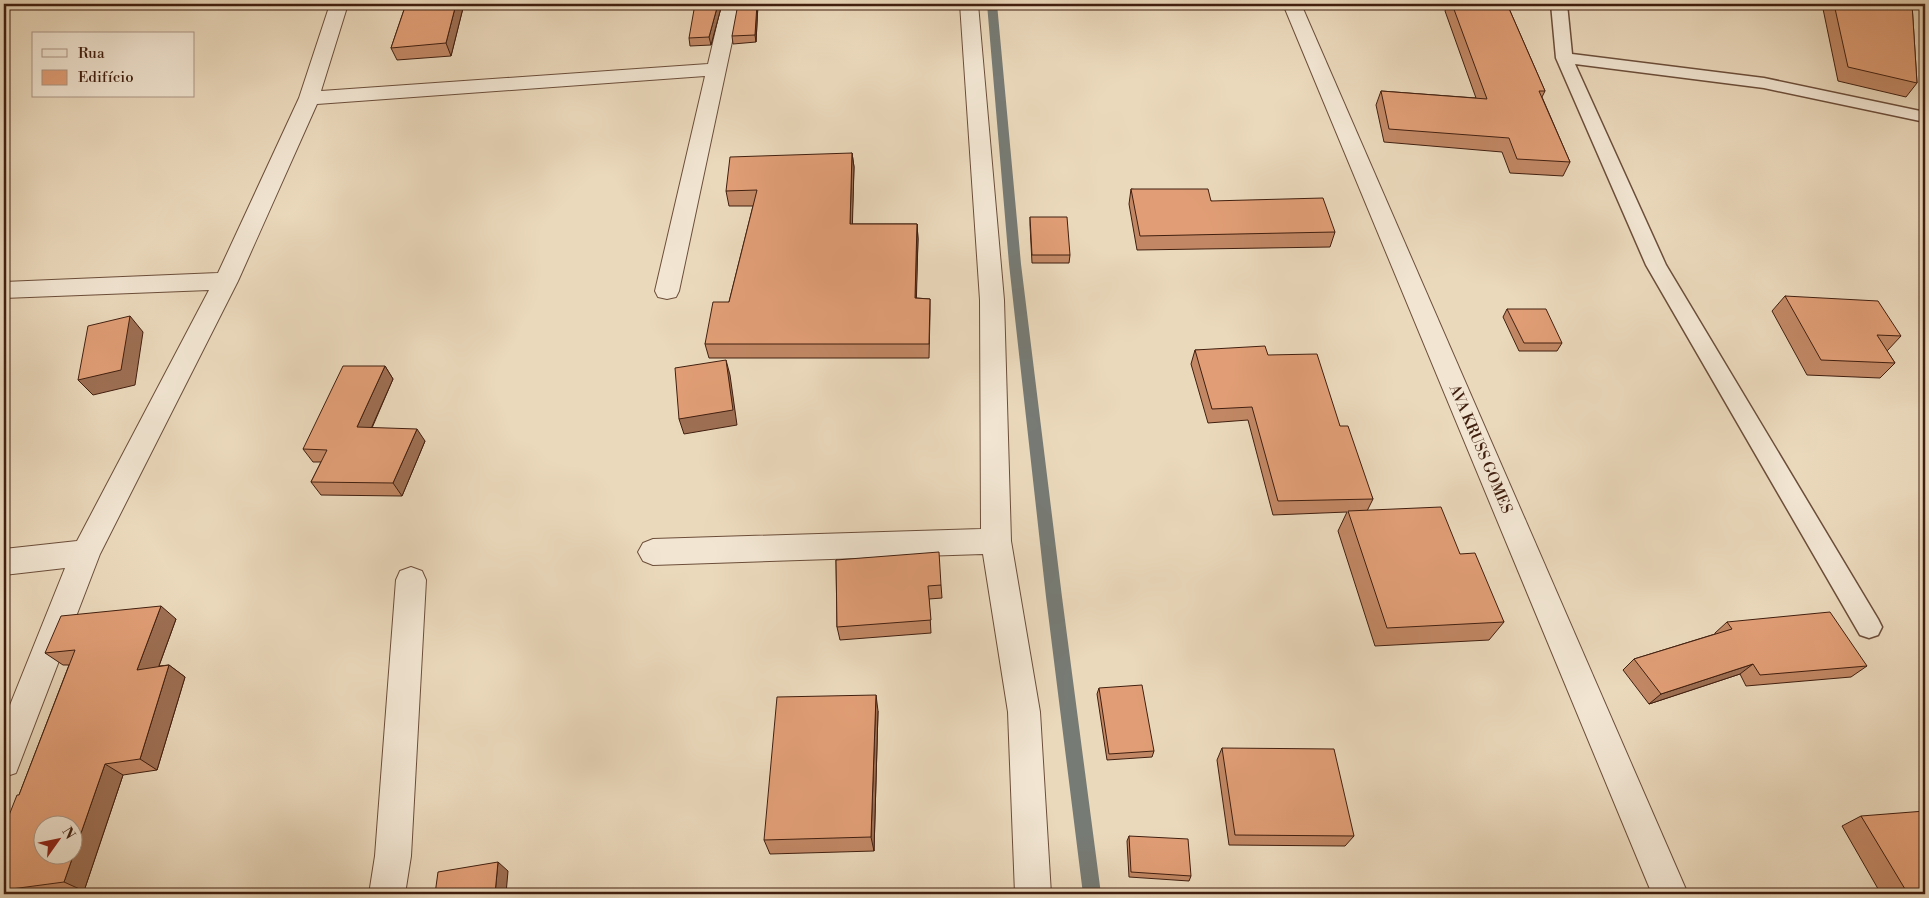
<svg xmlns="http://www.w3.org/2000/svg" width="1929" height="898" font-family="'Libre Bodoni',serif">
<rect width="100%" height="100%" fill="#ebd9bc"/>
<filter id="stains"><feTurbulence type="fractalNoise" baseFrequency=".004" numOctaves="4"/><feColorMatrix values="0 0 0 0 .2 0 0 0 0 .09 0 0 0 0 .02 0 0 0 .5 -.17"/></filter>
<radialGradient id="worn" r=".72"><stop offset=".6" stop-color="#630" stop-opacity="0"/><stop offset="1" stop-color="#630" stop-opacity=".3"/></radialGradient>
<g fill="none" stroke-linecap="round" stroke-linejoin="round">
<path fill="#777b75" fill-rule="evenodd" d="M987,4h10l24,260 41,333 39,297h-18l-37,-297 -37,-333z"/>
<g stroke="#6c4e3a" stroke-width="3">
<path id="service" d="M1551,4h16l5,50 192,24 161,34v10l-161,-34 -189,-24 91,201 212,354 4,8 -4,8 -9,3 -9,-3 -214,-370 -90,-207z"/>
</g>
<g stroke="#6c4e3a" stroke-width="2">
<g id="minor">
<path d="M330,4h18l-27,87 387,-27 14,-60h18l-61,287 -3,6 -9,2 -9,-2 -3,-6 50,-215 -388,28 -79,177 -138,273 -84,219 -12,4v-57l61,-152 -61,7v-26l73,-8 132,-251 -205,8v-16l214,-9 81,-175z"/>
<path d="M960,4h18l26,296 7,241 29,171 11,182h-36l-7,-182 -25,-158 -330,11 -10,-4 -5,-9 5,-9 10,-4 328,-10 -1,-229z"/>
<path d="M411,567l11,4 4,9 -15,276 -6,38h-36l6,-38 21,-276 4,-9z"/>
</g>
</g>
<g stroke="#6c4e3a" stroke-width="2">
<path id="tertiary" d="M1283,4h18l387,890h-36z"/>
</g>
<use href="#service" fill="#f2e6d3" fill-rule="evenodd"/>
<use href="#minor" fill="#f2e6d3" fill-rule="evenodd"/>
<use href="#tertiary" fill="#f2e6d3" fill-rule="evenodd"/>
</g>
<g fill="#c28865" stroke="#411f0f">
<path d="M406,4h58l-13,52 -54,4 -6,-12z"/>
<path d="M722,4l-11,41 -21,1 -1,-8z"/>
<path d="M758,4l-2,38 -23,2 -1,-8z"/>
<path d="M1448,4h59l38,87 -3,6 28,65 -7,14 -53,-3 -8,-21 -118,-10 -8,-37 5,-14 95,7 -31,-87z"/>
<path d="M1822,4h90l5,79 -11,14 -68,-16z"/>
<path d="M852,153l2,14 -2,57h65l1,15 -2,59 14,1v14l-1,45h-220l-4,-14 24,-42 24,-96h-24l-3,-15z"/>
<path d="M1131,189l80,12 124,31 -5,15 -193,3 -8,-46z"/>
<path d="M1030,217l40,38 -1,8h-37l-2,-38z"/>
<path d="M1785,296l116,40 -14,15 8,12 -15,15 -73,-3 -35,-64z"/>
<path d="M1507,309l55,34 -5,8h-38l-16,-34z"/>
<path d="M1195,350l73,5 72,71 33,73 -6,12 93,43 44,68 -15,18 -114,6 -37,-115 9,-19 -74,3 -25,-95 -40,3 -17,-59z"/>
<path d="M385,366l8,13 -21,49 53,13 -23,55 -81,-1 -10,-13 10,-20h-8l-10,-13z"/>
<path d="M836,560l105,25 1,13 -13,1 2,34 -91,7 -3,-13z"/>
<path d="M176,619l-17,47 10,-1 16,12 -28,93 -34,5 -39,116 -24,3h-56v-66l15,-33 50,-130h-6l-18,-12z"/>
<path d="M1727,622l140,44 -16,11 -105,9 -6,-12 -91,30 -26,-34 11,-11 81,-25v-1z"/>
<path d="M1099,688l55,63 -2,6 -45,3 -10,-66z"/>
<path d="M878,711l-4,140 -104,3 -6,-14z"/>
<path d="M1222,748l132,88 -9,10 -116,-1 -12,-85z"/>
<path d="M1861,816l64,78h-44l-39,-68z"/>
<path d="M1129,836l62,40 -2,5 -60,-4 -2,-36z"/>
</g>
<g fill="#9e6f53" stroke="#411f0f">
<path d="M456,4h8l-13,52 -5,-13z"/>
<path d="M718,4h4l-11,41 -2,-8z"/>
<path d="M757,4h1l-2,38 -1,-7z"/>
<path d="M852,153l2,14 -2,72 -2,-15z"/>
<path d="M917,224l1,15 -2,74 -1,-15z"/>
<path d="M130,316l13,16 -8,53 -42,10 -15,-15z"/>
<path d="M726,360l4,15 7,50 -53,9 -5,-15z"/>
<path d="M385,366l8,13 -27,61 -9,-13z"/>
<path d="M417,429l8,12 -23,55 -9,-13z"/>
<path d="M161,606l15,13 -23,63 -16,-12z"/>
<path d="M1753,664l-13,10 -91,30 12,-10z"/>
<path d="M169,665l16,12 -28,93 -17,-11z"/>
<path d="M876,695l2,16 -4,140 -3,-14z"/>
<path d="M105,764l18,11 -39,116 -20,-9z"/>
<path d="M498,862l10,9 -2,23h-11z"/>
</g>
<g fill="#e19e76" stroke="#411f0f" fill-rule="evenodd">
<path d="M406,4h50l-10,39 -55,5z"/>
<path d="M695,4h23l-9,33 -20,1z"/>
<path d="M738,4h19l-2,31 -23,1z"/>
<path d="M1452,4h55l38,87h-6l31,71 -53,-3 -8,-21 -120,-9 -8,-38 106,8z"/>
<path d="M1834,4h78l5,79 -69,-16z"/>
<path d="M852,153l-2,71h67l-2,74 15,1 -1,45h-224l8,-42h16l28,-112 -31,1 4,-34z"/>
<path d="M1131,189h77l3,12 112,-3 12,34 -195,4z"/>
<path d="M1030,217h37l3,38h-38z"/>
<path d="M1785,296l93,5 23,35 -24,-1 18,28 -74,-3z"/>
<path d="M1507,309h39l16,34h-38z"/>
<path d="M130,316l-9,54 -43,10 10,-54z"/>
<path d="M1265,346l3,9 49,-1 23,72h8l25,73 -95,2 -26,-94 -40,2 -17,-59z"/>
<path d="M726,360l7,50 -54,9 -4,-51z"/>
<path d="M343,366h42l-28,61 60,2 -24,54 -82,-1 16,-32 -24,-1z"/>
<path d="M1441,507l19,47 15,-1 29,69 -117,6 -39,-117z"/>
<path d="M939,552l2,33 -13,1 3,34 -94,7 -1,-67z"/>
<path d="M161,606l-24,64 32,-5 -29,94 -35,5 -41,118 -60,8v-62l13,-33h2l56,-145 -30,3 16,-37zM42,826h30v30h-30z"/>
<path d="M1830,612l37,54 -107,9 -7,-11 -92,30 -27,-35 98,-30 -5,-7z"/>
<path d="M1142,685l12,66 -45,3 -10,-66z"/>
<path d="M876,695l-5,142 -107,3 13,-143z"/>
<path d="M1222,748l112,1 20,87 -119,-1z"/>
<path d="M1925,811v83h-17l-47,-78z"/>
<path d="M1129,836l59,3 3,37 -60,-4z"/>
<path d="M498,862l-3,32h-60l3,-22z"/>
</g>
<g text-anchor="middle" stroke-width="4" stroke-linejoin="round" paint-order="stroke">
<g font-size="15" fill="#411f0f" stroke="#f2e6d3">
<text transform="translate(1481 449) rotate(67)" y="5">AVA KRUSS GOMES</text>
</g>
</g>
<rect width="1929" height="898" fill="none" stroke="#ebd9bc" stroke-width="20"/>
<rect x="5" y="5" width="1919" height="888" fill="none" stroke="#411f0f" stroke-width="2.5"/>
<rect x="10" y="10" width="1909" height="878" fill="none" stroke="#411f0f"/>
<rect x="32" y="32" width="162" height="65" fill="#f2e6d3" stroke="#ab9685"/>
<rect x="42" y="49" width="25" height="8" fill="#f2e6d3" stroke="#ab9685"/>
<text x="78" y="58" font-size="15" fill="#411f0f">Rua</text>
<rect x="42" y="70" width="25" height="15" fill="#e19e76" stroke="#ab9685"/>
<text x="78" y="82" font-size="15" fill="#411f0f">Edifício</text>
<g transform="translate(58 840) rotate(57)"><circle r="24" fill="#f2e6d3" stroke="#ab9685"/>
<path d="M0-4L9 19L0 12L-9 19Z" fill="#8f2418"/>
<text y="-8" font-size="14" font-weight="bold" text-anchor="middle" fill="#411f0f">N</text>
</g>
<rect width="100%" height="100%" filter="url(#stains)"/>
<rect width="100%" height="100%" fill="url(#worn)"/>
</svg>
